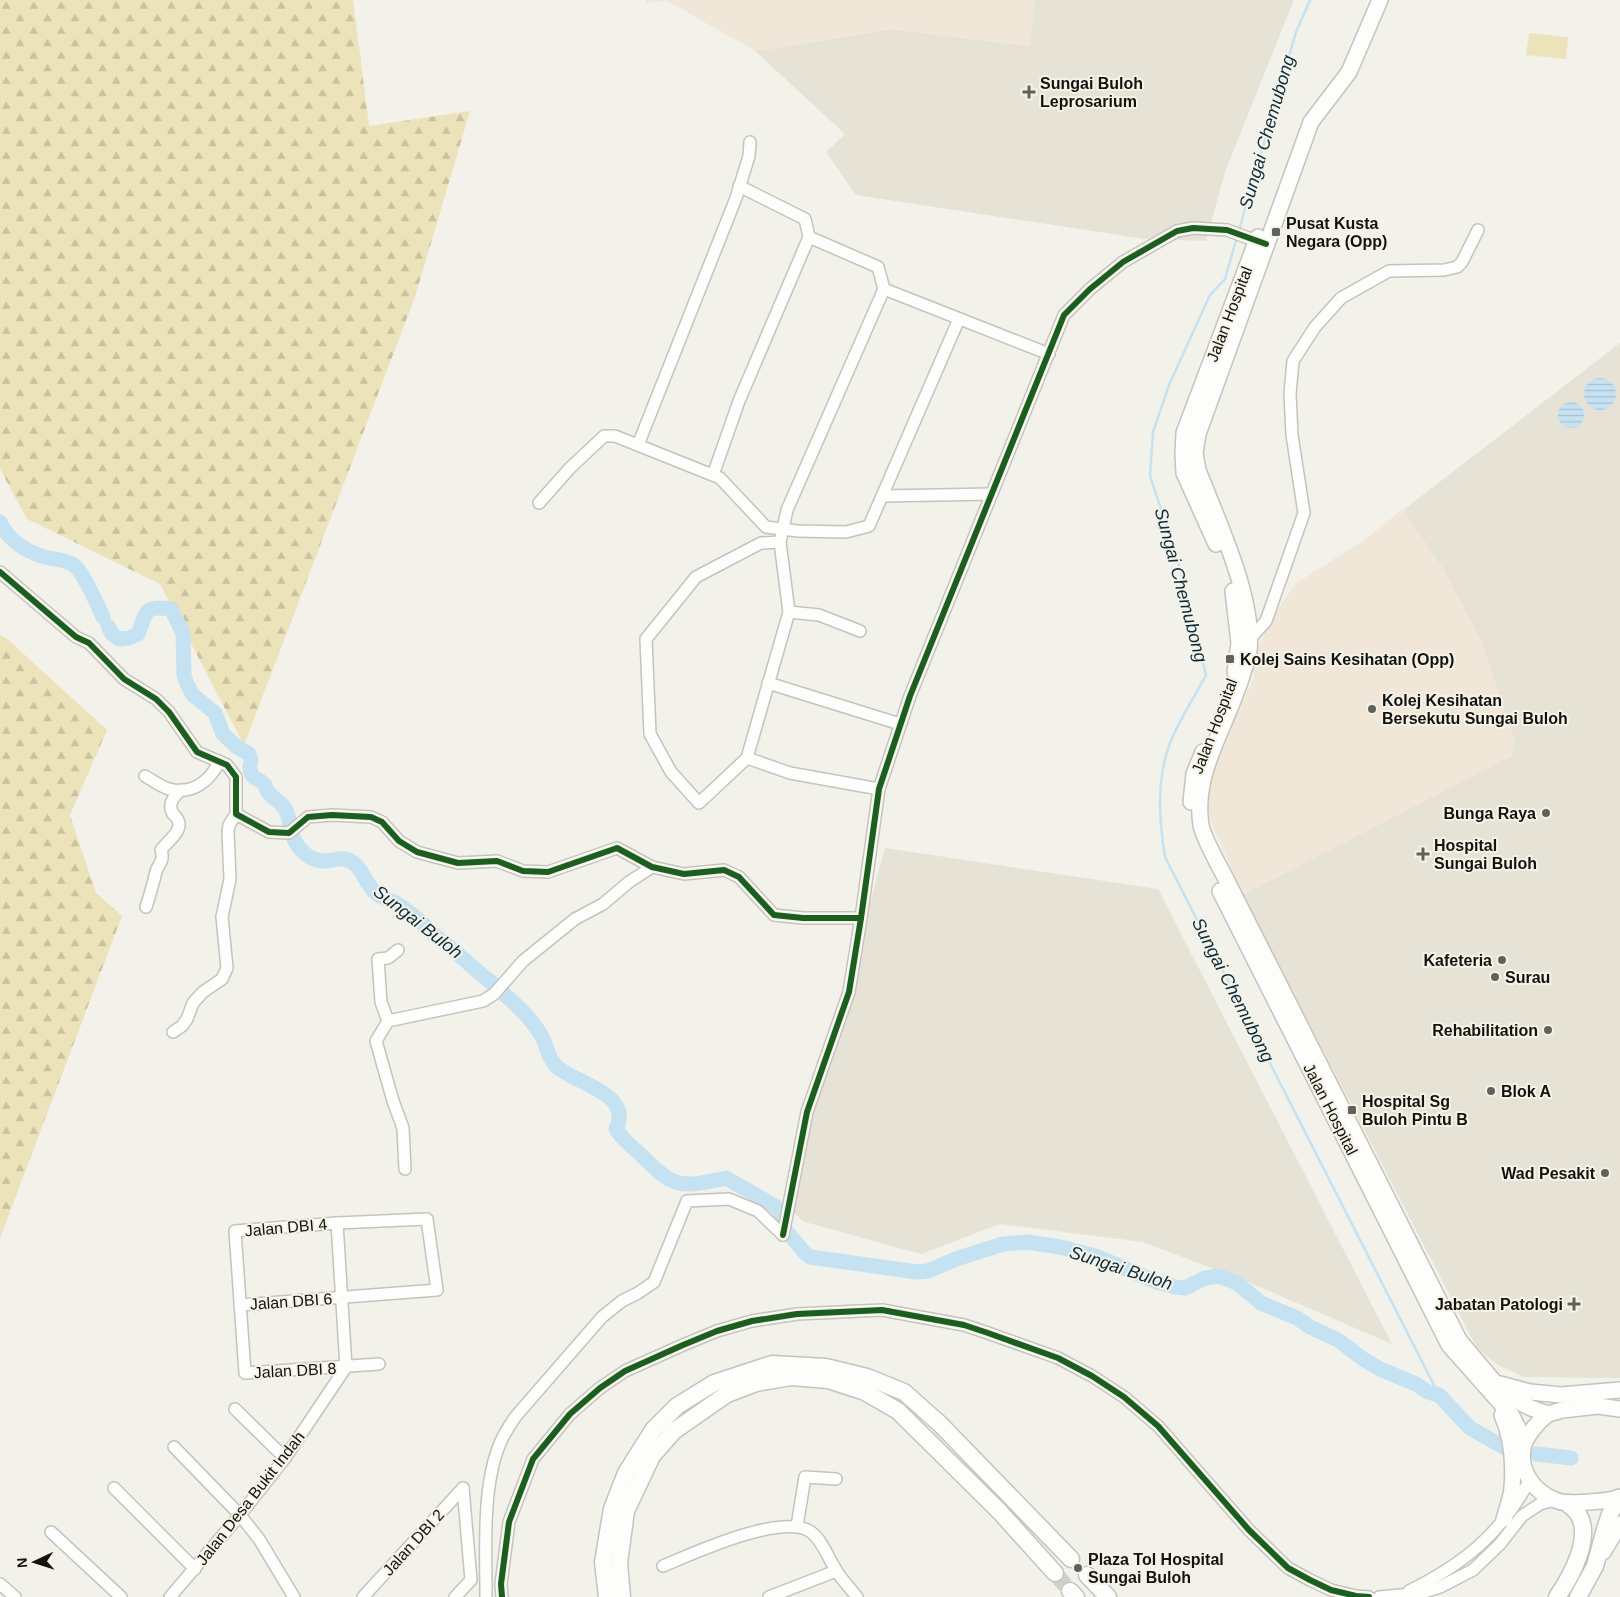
<svg xmlns="http://www.w3.org/2000/svg" width="1620" height="1597" font-family="Helvetica,sans-serif">
<defs>
<pattern id="forest-firs" width="22" height="20" patternUnits="userSpaceOnUse" patternTransform="scale(1.25)"><rect width="22" height="20" fill="#ece3ba"/><path d="M5 1l3.5 6h-7zM16 11l3.5 6h-7z" fill="#cac29f"/></pattern>
<pattern id="water-rules" width="6" height="5" patternUnits="userSpaceOnUse" patternTransform="scale(1.25)"><rect width="6" height="5" fill="#c5e2f2"/><path d="M0 2.5h6" fill="none" stroke="#a8c1ce"/></pattern>
</defs>
<rect width="100%" height="100%" fill="#f2f1ea"/>
<g fill="#e6e3d6">
<path d="M1035,0h259l-69,172 -19,69 -61,-2 -289,-44 -30,-43 19,-18 -90,-83 137,-22 137,17z"/>
<path d="M1620,343v1035l-96,-1 -26,-12 -21,-17 -234,-453 -35,-81 1,-34 45,-103 -1,-20 27,-51 17,-23 66,-42z"/>
<path d="M885,848l273,41 234,455 -141,-61 -108,-41 -143,-18 -79,30 -116,-32 -15,-12 9,-48z"/>
</g>
<g fill="#f0e7d9">
<path d="M646,0h389l-6,46 -137,-17 -137,22 -88,-50 -21,2z"/>
<path d="M1403,509l41,61 37,70 34,101 -3,15 -269,139 -35,-81 1,-34 45,-103 -1,-20 27,-51 17,-23 66,-42z"/>
</g>
<path fill="#ece3ba" d="M1529,33l39,4 -2,22 -40,-4z"/>
<g fill="url(#forest-firs)">
<path d="M0,0h353l16,126 101,-15 -55,186 -171,448 -84,-161 -133,-65 -27,-50z"/>
<path d="M0,635l6,3 101,92 -37,85 26,78 26,23 -122,322z"/>
</g>
<g fill="url(#water-rules)">
<circle cx="1600" cy="394" r="16"/>
<circle cx="1571" cy="415" r="13"/>
</g>
<g fill="none" stroke-linecap="round" stroke-linejoin="round">
<g stroke="#c5e2f2" stroke-width="2.5">
<path d="M1239,230l57,-198 14,-32"/>
<path d="M1237,237l-12,42 -15,16 -41,90 -16,47 -3,44 27,81 29,118c-11,21 -28,47 -36,68 -14,37 -11,76 -5,114l274,538"/>
</g>
<g stroke="#c5e2f2" stroke-width="15">
<path d="M0,522c8,19 30,32 49,36 9,2 18,2 26,8 10,9 22,38 28,51"/>
<path d="M108,626l4,8 7,5 10,-1 9,-4c9,-22 5,-29 33,-25l12,24 1,42 3,9 6,11 22,18 8,21 14,13 12,7 2,6"/>
<path d="M250,766c1,15 6,10 14,18 2,2 2,5 4,8 13,15 18,9 22,33"/>
<path d="M293,837c5,12 16,24 31,24 12,0 20,-7 32,4 8,8 11,21 20,28 5,5 14,7 20,10 9,5 17,12 25,19 5,4 8,9 13,13 22,15 40,35 62,51"/>
<path d="M502,992c15,13 29,26 39,43 7,11 5,20 15,31 17,17 78,27 60,63 6,10 15,17 24,25 35,35 40,34 86,24l49,28 6,6 1,8"/>
<path d="M788,1233l16,19 6,5 107,15 11,-1 28,-12 47,-15 24,-2 33,5 35,9 62,26 18,5 10,1 20,-10 14,-2 18,7 24,20 36,15 13,9 28,13 25,19 17,10 36,15 12,8 11,3 31,33 37,21"/>
<path d="M1537,1454l34,4"/>
</g>
<path stroke="#d1d0c9" stroke-width="16" stroke-dasharray="16 8" stroke-linecap="butt" d="M1055,1573l15,18"/>
<g stroke="#c4c3bd" stroke-width="14">
<g id="minor">
<path d="M739,186l66,33 4,18 69,30 6,22 165,65"/>
<path d="M638,445l98,-247 13,-42 1,-14"/>
<path d="M713,475l26,-74 70,-164"/>
<path d="M883,496l109,-2"/>
<path d="M539,503l31,-35 34,-32h11l105,42 46,49 32,4 48,1 23,-6 90,-207"/>
<path d="M780,542l-19,1 -65,34 -50,62 4,95 21,38 28,31 48,-45 42,-146 -9,-70 7,-32 97,-221"/>
<path d="M0,572l76,65 13,6 35,36 32,20 13,13 28,40 30,13 9,12v37l33,18 20,1 19,-16 24,-2 39,2 11,5 17,19 18,11 41,11 39,-2 26,10 25,1 69,-24 35,19 32,7 40,-4 15,7 35,38 29,3h58"/>
<path d="M789,612l30,3 41,16"/>
<path d="M1248,641l18,-20 38,-108 -12,-78 -2,-41 3,-33 22,-34 26,-29 48,-27 55,-1 13,-3 5,-5 16,-32"/>
<path d="M768,683l132,41"/>
<path d="M747,758l43,15 89,16"/>
<path d="M145,776c7,4 16,11 24,13 23,6 42,-8 50,-28"/>
<path d="M146,907c4,-12 7,-23 10,-35 2,-9 9,-10 5,-22 5,-7 19,-17 18,-26 0,-5 -3,-7 -6,-10 -6,-10 1,-18 8,-24"/>
<path d="M388,1021l-7,-19 -3,-43 10,-1 10,-8"/>
<path d="M173,1032l9,-6 5,-7 6,-16 10,-11 19,-13 5,-11 -5,-51 8,-38 -2,-47 1,-7 7,-11"/>
<path d="M405,1169l-2,-41 -10,-27 -17,-60 12,-20 95,-20 11,-7 29,-33 52,-42 28,-15 26,-22 23,-15"/>
<path d="M783,1235l24,-123 42,-120 12,-74 18,-129 31,-93 154,-381 26,-26 33,-27 54,-31 16,-3 34,2 37,14"/>
<path d="M240,1305l197,-15 -10,-71 -90,4 -102,8 10,142 134,-9"/>
<path d="M235,1409l50,49"/>
<path d="M174,1447l66,68 19,24 35,58"/>
<path d="M114,1488l81,81"/>
<path d="M797,1526l8,-49 31,2"/>
<path d="M51,1532l70,65"/>
<path d="M663,1566c29,-12 119,-54 148,-34 12,9 17,26 25,38 6,10 14,18 21,27"/>
<path d="M0,1584l15,13"/>
<path d="M1409,1591c53,-26 92,-57 120,-110"/>
<path d="M170,1597l70,-82 45,-57 61,-91 -9,-144"/>
<path d="M363,1597l100,-109"/>
<path d="M455,1597l16,-17 -8,-92"/>
<path d="M486,1597c0,-45 -4,-109 13,-151 4,-11 10,-20 17,-30l86,-99 20,-16 16,-8 16,-11 33,-81 42,-2 29,12 25,24"/>
<path d="M502,1597l-1,-13 8,-62 24,-63 37,-45 30,-26 25,-17 58,-26 34,-14 35,-10 45,-7 85,-4 82,15 24,8 70,25 34,18 32,21 34,29 91,104 39,38 22,12 21,10 25,6 13,1"/>
<path d="M769,1597l67,-26"/>
<path d="M1379,1597l42,-4 19,-6 33,-17 27,-26 22,-28 18,-12 14,-4"/>
</g>
</g>
<g stroke="#c4c3bd" stroke-width="18">
<g id="major">
<path d="M1380,0l-31,72 -38,50 -113,312 -3,19 3,17c19,50 57,128 51,181 0,6 -3,13 -5,18 -13,51 -52,101 -43,156 2,13 20,44 27,58l231,457 37,44 19,16 16,8 17,6 14,-4 36,-4 22,3"/>
<path d="M1216,544l-32,-71 -1,-19 1,-21 74,-196"/>
<path d="M1233,591l6,52 -4,29"/>
<path d="M1191,802l3,-28 9,-22"/>
<path d="M1220,891l229,454 63,71 7,14 4,17"/>
<path d="M1500,1384l30,8 31,3 59,-5"/>
<path d="M1548,1414c-10,8 -22,21 -25,34 -4,23 11,44 32,52 11,5 23,2 34,2 10,-1 22,-1 31,-5"/>
<path d="M1502,1415c10,23 12,49 10,73 -1,10 -5,21 -8,31"/>
<path d="M1603,1552l17,-28"/>
</g>
</g>
<g stroke="#c4c3bd" stroke-width="19">
<g id="highway">
<path d="M1087,1575l21,22"/>
<path d="M1070,1591l6,6"/>
<path d="M607,1597l-4,-35 9,-53 14,-36 27,-43 24,-24 37,-23 58,-19 54,3 41,10 37,15 36,32 131,135"/>
<path d="M622,1597l-3,-34 7,-52 26,-55 22,-25 53,-37 29,-11 35,-6 37,3 37,12 33,19 102,101 55,61"/>
<path d="M1557,1597c14,-20 38,-63 19,-86 -3,-3 -7,-6 -9,-8"/>
<path d="M1578,1597l17,-31 10,-37 5,-15 8,-16"/>
</g>
</g>
<use href="#minor" stroke="#fdfdfc" stroke-width="11"/>
<use href="#major" stroke="#fdfdfc" stroke-width="15"/>
<use href="#highway" stroke="#fdfdfc" stroke-width="16"/>
<g stroke="#f5f3e7" stroke-width="9">
<g id="cycleway">
<path d="M0,572l76,65 13,6 35,36 32,20 13,13 28,40 30,13 9,12v37l33,18 20,1 19,-16 24,-2 39,2 11,5 17,19 18,11 41,11 39,-2 26,10 25,1 69,-24 35,19 32,7 40,-4 15,7 35,38 29,3h58"/>
<path d="M783,1235l24,-123 42,-120 12,-74 18,-129 31,-93 154,-381 26,-26 33,-27 54,-31 16,-3 34,2 39,14"/>
<path d="M502,1597l-1,-13 8,-62 24,-63 37,-45 30,-26 25,-17 58,-26 34,-14 35,-10 45,-7 85,-4 82,15 24,8 70,25 34,18 32,21 34,29 91,104 39,38 22,12 21,10 25,6 13,1"/>
</g>
</g>
<use href="#cycleway" stroke="#1b5e20" stroke-width="6"/>
</g>
<g fill="#61605b" stroke="#f5f3e7" stroke-width="2">
<path d="M1026.5 84.5h5v5h5v5h-5v5h-5v-5h-5v-5h5z"/>
<rect x="1271" y="227" width="10" height="10" rx="2.5"/>
<rect x="1225" y="654" width="10" height="10" rx="2.5"/>
<circle cx="1372" cy="709" r="5"/>
<circle cx="1546" cy="813" r="5"/>
<path d="M1420.5 846.5h5v5h5v5h-5v5h-5v-5h-5v-5h5z"/>
<circle cx="1502" cy="960" r="5"/>
<circle cx="1495" cy="977" r="5"/>
<circle cx="1548" cy="1030" r="5"/>
<circle cx="1491" cy="1091" r="5"/>
<rect x="1347" y="1105" width="10" height="10" rx="2.5"/>
<circle cx="1605" cy="1173" r="5"/>
<path d="M1571.5 1296.5h5v5h5v5h-5v5h-5v-5h-5v-5h5z"/>
<circle cx="1078" cy="1568" r="5"/>
</g>
<g text-anchor="middle" stroke-width="4" stroke-linejoin="round" paint-order="stroke">
<g font-size="16" font-weight="bold" fill="#13120e" stroke="#f5f3e7" text-anchor="start">
<text x="1040" y="89">Sungai Buloh<tspan x="1040" dy="18">Leprosarium</tspan></text>
<text x="1286" y="229">Pusat Kusta<tspan x="1286" dy="18">Negara (Opp)</tspan></text>
<text x="1240" y="665">Kolej Sains Kesihatan (Opp)</text>
<text x="1382" y="706">Kolej Kesihatan<tspan x="1382" dy="18">Bersekutu Sungai Buloh</tspan></text>
<text x="1536" y="819" text-anchor="end">Bunga Raya</text>
<text x="1434" y="851">Hospital<tspan x="1434" dy="18">Sungai Buloh</tspan></text>
<text x="1492" y="966" text-anchor="end">Kafeteria</text>
<text x="1505" y="983">Surau</text>
<text x="1538" y="1036" text-anchor="end">Rehabilitation</text>
<text x="1501" y="1097">Blok A</text>
<text x="1362" y="1107">Hospital Sg<tspan x="1362" dy="18">Buloh Pintu B</tspan></text>
<text x="1595" y="1179" text-anchor="end">Wad Pesakit</text>
<text x="1563" y="1310" text-anchor="end">Jabatan Patologi</text>
<text x="1088" y="1565">Plaza Tol Hospital<tspan x="1088" dy="18">Sungai Buloh</tspan></text>
</g>
<g font-size="16" fill="#13120e" stroke="#f5f3e7">
<text transform="translate(1229 314) rotate(-69)" y="6">Jalan Hospital</text>
<text transform="translate(1214 726) rotate(-69)" y="6">Jalan Hospital</text>
<text transform="translate(1331 1109) rotate(63)" y="6">Jalan Hospital</text>
<text transform="translate(286 1227) rotate(-5)" y="6">Jalan DBI 4</text>
<text transform="translate(291 1301) rotate(-4)" y="6">Jalan DBI 6</text>
<text transform="translate(295 1370) rotate(-3)" y="6">Jalan DBI 8</text>
<text transform="translate(250 1498) rotate(-52)" y="6">Jalan Desa Bukit Indah</text>
<text transform="translate(413 1542) rotate(-48)" y="6">Jalan DBI 2</text>
</g>
<g font-size="18" font-style="italic" fill="#0b2c3e" stroke="#f5f3e7">
<text transform="translate(1267 132) rotate(-74)" y="6">Sungai Chemubong</text>
<text transform="translate(1181 585) rotate(75)" y="6">Sungai Chemubong</text>
<text transform="translate(418 922) rotate(38)" y="6">Sungai Buloh</text>
<text transform="translate(1233 990) rotate(63)" y="6">Sungai Chemubong</text>
<text transform="translate(1121 1268) rotate(18)" y="6">Sungai Buloh</text>
</g>
</g>
<g transform="translate(35 1562) rotate(266)" stroke="#f5f3e7" stroke-width="4" paint-order="stroke">
<path d="M0-4L9 19L0 12L-9 19Z" fill="#13120e"/>
<text y="-8" font-size="14" font-weight="bold" text-anchor="middle" fill="#13120e">N</text>
</g>
</svg>
